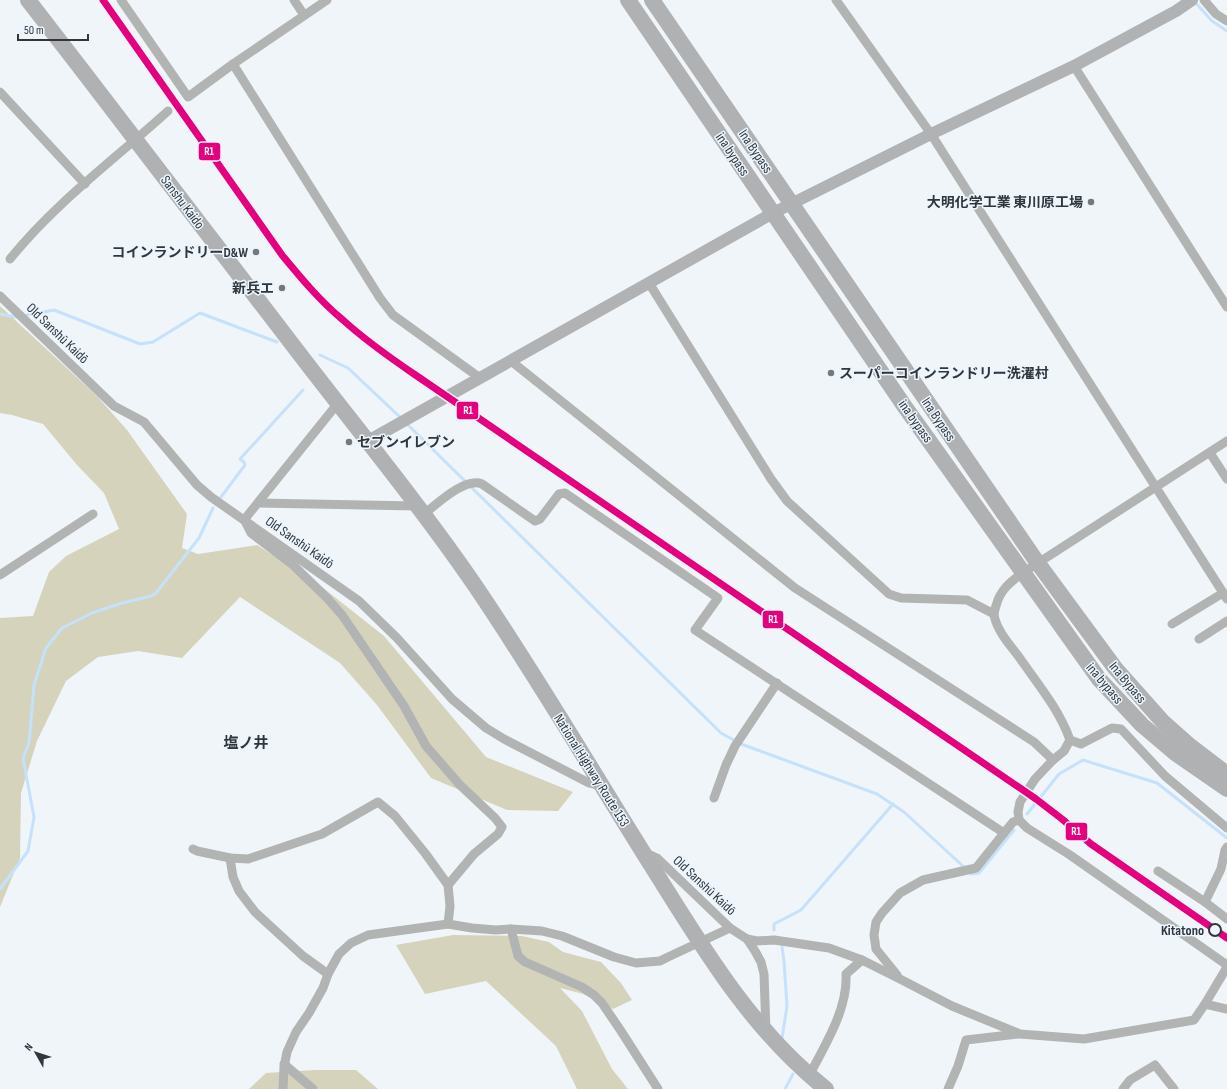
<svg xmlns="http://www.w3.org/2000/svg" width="1227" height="1089" font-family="'Sofia Sans Condensed','Noto Sans JP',sans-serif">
<rect width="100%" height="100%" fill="#f0f5fa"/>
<g fill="#d6d3bd">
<path d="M0,306l97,90 30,34 60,84 -5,34 16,6 59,-9 65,42 62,49 102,121 87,35 -15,19 -51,-1 -76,-32 -54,-73 -37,-42 -100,-66 -58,61 -44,-7 -40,6 -32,24 -29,60 -16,52 -1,65 -20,49v-289l33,-2 16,-44 17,-16 53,-27 -15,-36 -27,-28 -34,-41 -31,-9 -12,-2z"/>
<path d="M453,935l69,1 27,6 14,10 38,10 20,21 11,17 -19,9 -30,-15 -23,-6 22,23 30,58 16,20h-51l-21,-43 -70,-65 -61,13 -29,-49z"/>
<path d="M314,1070h42l22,19h-129l17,-16z"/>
</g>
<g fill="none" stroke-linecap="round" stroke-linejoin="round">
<g stroke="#c6e1fa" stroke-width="3">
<path d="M1194,1l18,20 15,10"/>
<path d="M0,314l16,3"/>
<path d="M27,315l27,-5 86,34 13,-2 47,-29 77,29"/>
<path d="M320,355l28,13 53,50"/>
<path d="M406,423l315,310 20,11 136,50 27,18 61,56"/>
<path d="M221,497l24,-32 -1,-3 -4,-3 63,-69"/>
<path d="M1027,814l32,-40 24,-14 74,23 70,55"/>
<path d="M969,872l2,2 8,-1 35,-43"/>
<path d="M0,889l28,-38 6,-34 -11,-59 6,-15 5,-58 12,-37 16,-20 30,-15 30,-10 29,-7 5,-3 43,-55 14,-30"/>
<path d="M774,930v-6l27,-14 92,-106"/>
<path d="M782,1038l5,-32 -3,-45 -2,-14"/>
<path d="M785,1089l8,-15"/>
</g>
<g stroke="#b2b4b3" stroke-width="9">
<path d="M121,0l67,97 45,-33"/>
<path d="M294,0l10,15"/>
<path d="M327,0l-94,64 147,234 13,17 87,63"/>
<path d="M836,0l95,134 296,465"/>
<path d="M1204,0l12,14 11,7"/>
<path d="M1074,66l153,241"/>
<path d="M0,92l85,92"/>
<path d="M10,259c45,-56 105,-100 158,-148"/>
<path d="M649,283l122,196 16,22 102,93 12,4 66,2 27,14"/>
<path d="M0,296l114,110 30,16 53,63 14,12 148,104 38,37 55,61 34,29 18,11 85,44 12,3"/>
<path d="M511,361l284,227 239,154 19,18"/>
<path d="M1227,441l-203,131c-14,10 -24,18 -28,34 -1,3 -2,7 -2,9 3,16 16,30 25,42 18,26 40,52 51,83l11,4 31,-16 9,1 44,47 62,52"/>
<path d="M1210,453l17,26"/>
<path d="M258,503l159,3"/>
<path d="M424,514c13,-10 41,-37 58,-30l53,37 5,-2 19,-25 6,-1 153,105 -23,32 309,203"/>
<path d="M244,520l94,-117"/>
<path d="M245,521l6,12 42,32 34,33 15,17 62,91 22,40 34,39 35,33 7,9 -4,7 -24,20 -26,31"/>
<path d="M0,575l93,-61"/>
<path d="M1172,624l51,-31"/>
<path d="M1199,639l28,-18"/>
<path d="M714,798l12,-33 9,-19 42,-63"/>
<path d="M1019,820l8,8 43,27 157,110"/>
<path d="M193,849l4,2 33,7 18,1 74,-25 56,-32 17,14 30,37 23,32 2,21 -2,18"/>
<path d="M646,853l11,5 73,70 17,11 8,12 6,11 3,12 2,57"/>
<path d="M230,858l3,19 6,14 16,21 48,44 25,18"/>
<path d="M1158,871l47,31 22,17"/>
<path d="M1205,902l16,-33 4,-19 2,-3"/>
<path d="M511,929l7,27 7,6 57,25 12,8 8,8 19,28 37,58"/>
<path d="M747,939l10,2 17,-1 55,8 33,12 38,19 52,27 68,28 64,5 110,-19 11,-16 22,5"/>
<path d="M897,975l-21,-26 -2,-14 2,-13 6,-9 18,-20 23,-13 53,-12 28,-35 9,-11 6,-2 -1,-8 2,-10 15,-23 18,-19 11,-9 6,-11"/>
<path d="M1205,1004l22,-37"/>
<path d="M284,1064l29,25"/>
<path d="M809,1076c16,-31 39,-67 37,-102l16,-14"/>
<path d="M283,1089l1,-22 3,-15 9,-20 13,-19 14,-25 5,-14 11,-20 12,-11 17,-8 80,-11 24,4 24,2 15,-1 31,2 20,5 52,21 22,6 24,-2 8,-4 62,-29"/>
<path d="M948,1089l10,-23 8,-26 52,-6"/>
<path d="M1123,1089l7,-9 25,-15 19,24"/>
</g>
<path stroke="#b0b2b3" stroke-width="12" d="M368,441l405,-228 158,-79 143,-68 102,-55 16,-11"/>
<g stroke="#afb1b3" stroke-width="16">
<path d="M28,0c93,120 185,241 277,361 57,74 116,146 169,223 62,91 118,187 177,281 51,81 99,164 175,224"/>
<path d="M628,0l277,407 194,272 43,46 33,28 52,36"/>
<path d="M652,0l385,562 78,106 48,54 27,24 37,28"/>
</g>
<g stroke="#ebf6ff" stroke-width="10">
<path id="rail-1" d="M103,0l179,255c19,23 38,46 61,65 22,20 46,37 71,54l622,425 26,20 29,25 136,94"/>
</g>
<use href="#rail-1" stroke="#e5007d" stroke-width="7"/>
</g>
<g fill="#74797e" stroke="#ebf6ff" stroke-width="1.5">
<circle cx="1091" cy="202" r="4"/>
<circle cx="256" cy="252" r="4"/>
<circle cx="282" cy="288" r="4"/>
<circle cx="831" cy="373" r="4"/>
<circle cx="349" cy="442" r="4"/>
</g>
<circle fill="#ebf6ff" stroke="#32363b" stroke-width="2" cx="1215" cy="930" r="6"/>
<g text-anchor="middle" stroke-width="3" stroke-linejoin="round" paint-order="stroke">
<g font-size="14" fill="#32363b" stroke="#ebf6ff">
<text transform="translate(756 151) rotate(56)" y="5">Ina Bypass</text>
<text transform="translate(733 154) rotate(56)" y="5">ina bypass</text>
<text transform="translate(183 202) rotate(53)" y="5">Sanshu Kaido</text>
<text transform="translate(58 333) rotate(44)" y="5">Old Sanshū Kaidō</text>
<text transform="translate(939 419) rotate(56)" y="5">Ina Bypass</text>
<text transform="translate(916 421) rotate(55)" y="5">ina bypass</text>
<text transform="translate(300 542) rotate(35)" y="5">Old Sanshū Kaidō</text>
<text transform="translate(1128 682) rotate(50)" y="5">Ina Bypass</text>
<text transform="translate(1105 683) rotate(50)" y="5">ina bypass</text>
<text transform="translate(592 770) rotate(58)" y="5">National Highway Route 153</text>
<text transform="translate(705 885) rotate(43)" y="5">Old Sanshū Kaidō</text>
</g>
<g font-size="14" font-weight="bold" fill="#32363b" stroke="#ebf6ff" text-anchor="end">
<text x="1083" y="207">大明化学工業 東川原工場</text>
<text x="248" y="257">コインランドリーD&amp;W</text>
<text x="274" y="293">新兵エ</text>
<text x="839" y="378" text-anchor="start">スーパーコインランドリー洗濯村</text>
<text x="357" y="447" text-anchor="start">セブンイレブン</text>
</g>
<g font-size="14" font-weight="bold" fill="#32363b" stroke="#ebf6ff" text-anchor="end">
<text x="1204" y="935">Kitatono</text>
</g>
<g font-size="15" font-weight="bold" fill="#32363b" stroke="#ebf6ff">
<text x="246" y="748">塩ノ井</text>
</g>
</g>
<g stroke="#ebf6ff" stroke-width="1.5">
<rect x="198" y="142" width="23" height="19" rx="4" fill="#e5007d"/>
<rect x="456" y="401" width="23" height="19" rx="4" fill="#e5007d"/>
<rect x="762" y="610" width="22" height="19" rx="4" fill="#e5007d"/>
<rect x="1065" y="822" width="23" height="19" rx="4" fill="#e5007d"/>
</g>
<g font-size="11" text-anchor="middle" font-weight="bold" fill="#fff">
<text x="209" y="155">R1</text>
<text x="468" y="414">R1</text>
<text x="773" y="623">R1</text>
<text x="1076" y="835">R1</text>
</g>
<g transform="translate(36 1053) rotate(309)" stroke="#ebf6ff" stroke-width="3" paint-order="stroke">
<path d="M0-3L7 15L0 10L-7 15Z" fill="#32363b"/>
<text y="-6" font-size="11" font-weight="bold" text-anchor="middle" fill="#32363b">N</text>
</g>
<path d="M18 34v6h70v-6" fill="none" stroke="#32363b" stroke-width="2"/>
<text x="24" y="34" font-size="12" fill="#32363b" stroke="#ebf6ff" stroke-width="3" paint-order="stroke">50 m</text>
</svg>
